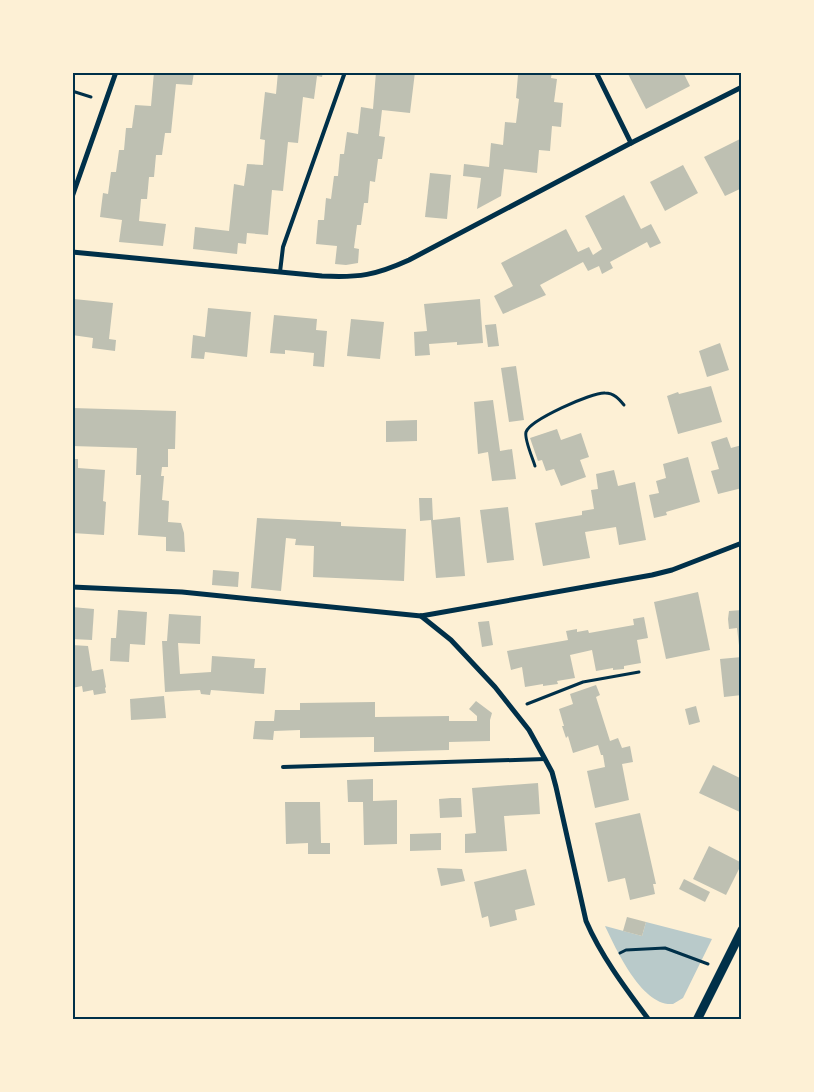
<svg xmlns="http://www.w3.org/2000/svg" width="814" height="1092" font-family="Jost,sans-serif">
<rect width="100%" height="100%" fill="#fdf0d5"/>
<path fill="#b9caca" d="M646,922l66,17 -29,59 -10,6c-31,3 -57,-55 -68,-78l37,10z"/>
<g fill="#bec0b2">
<path d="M154,72h40l-2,13 -16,-1 -5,49h-6l-3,22h-6l-2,22h-5l-2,22h-6l-2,22 27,3 -3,22 -44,-4 3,-22 -22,-3 3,-24 5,1 3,-22h5l3,-22h5l2,-22h6l3,-23 16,1z"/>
<path d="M278,72h45l-1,5 -5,-1 -3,23 -11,-2 -5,46 -10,-1 -5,49 -11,-1 -4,45 -21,-2 -1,11 -8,-1 -1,11 -44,-5 2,-22 34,4 5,-47 10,2 3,-22 16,1 2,-25 -5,-1 5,-47 11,2z"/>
<path d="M376,72h39l-5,41 -28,-3 -3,26 6,1 -3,22h-4l-3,23 -5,-1 -2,22h-4l-3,22h-4l-3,23 5,1 -1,14 -12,2 -11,-1 2,-18 -21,-2 2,-24h6l2,-22 5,1 3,-23h4l2,-22h4l3,-22 11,2 3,-27 12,2z"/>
<path d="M510,72h42l-1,6 6,1 -3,23 9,1 -2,24 -9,-1 -2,25 -11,-1 -2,23 -33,-4 -3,27 -24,13 4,-31 -18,-2 1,-12 25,3 2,-24 12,2 2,-23 11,1 3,-24 -3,-1 2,-23 -8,-1z"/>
<path d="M627,72h56l7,14 -44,23z"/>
<path d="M742,138v50l-17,8 -21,-39z"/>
<path d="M683,165l15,28 -33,18 -15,-29z"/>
<path d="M430,173l21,2 -4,44 -22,-2z"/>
<path d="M624,195l17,34 10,-5 10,19 -11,5 -3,-6 -37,20 3,6 -11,6 -3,-8 -11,5 -5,-9 -43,23 6,10 -43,19 -9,-18 19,-10 -12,-23 65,-34 12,23 11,-5 4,8 9,-6 -17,-33z"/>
<path d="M74,299l39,4 -4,36 7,1 -1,11 -23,-3 1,-10 -21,-3z"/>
<path d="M480,299l3,44 -26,2v-3l-28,2 1,11 -15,1 -1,-24 13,-1 -3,-27z"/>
<path d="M208,308l43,4 -4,45 -42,-5 -1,7 -13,-1 2,-23 12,2z"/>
<path d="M274,315l43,4 -1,11 11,1 -3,36 -11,-1 1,-13 -29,-3v4l-15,-1z"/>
<path d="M351,319l33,3 -4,37 -33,-3z"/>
<path d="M496,324l3,22 -11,1 -3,-22z"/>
<path d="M720,343l9,27 -22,7 -8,-26z"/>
<path d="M516,366l8,54 -15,2 -8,-54z"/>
<path d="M711,386l11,36 -44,12 -11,-38 11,-4 1,2z"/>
<path d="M493,400l7,51 12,-2 4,30 -24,2 -4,-29 -10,2 -4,-52z"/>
<path d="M72,408l104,3 -1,38h-7v18h-6l-1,9h3l-2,24 7,1 -1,21 13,1 3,10 1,19 -19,-1v-14l-28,-2 3,-60h-5l1,-27 -65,-2z"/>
<path d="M417,420v21l-31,1v-21z"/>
<path d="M557,429l4,11 20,-7 8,24 -9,3 6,17 -25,9 -7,-17 -8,2 -4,-11 -4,1 -8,-23z"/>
<path d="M727,437l4,11 11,-3v43l-24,6 -7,-23 8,-2 -8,-27z"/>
<path d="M688,457l12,45 -34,10 1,3 -13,3 -5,-23 10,-2 -3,-12 10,-3 -3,-14z"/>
<path d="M72,459h6v9l27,2 -2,31 3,1 -2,33 -32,-2z"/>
<path d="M614,470l4,16 17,-4 11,58 -27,5 -3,-18 -31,5 5,26 -47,8 -8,-43 47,-8v-4l12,-2 -3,-19 7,-1 -2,-15z"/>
<path d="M419,498h13l1,22 27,-3 5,59 -29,2 -5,-58 -11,1z"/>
<path d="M508,507l6,53 -27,3 -7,-53z"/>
<path d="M257,518l84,4v4l65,3 -2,52 -91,-4 1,-31 -19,-1 1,-6 -10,-1 -5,53 -30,-3z"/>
<path d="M213,570l26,2 -1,15 -26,-2z"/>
<path d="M698,592l12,58 -44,9 -12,-57z"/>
<path d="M72,607l22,2 -2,31 -20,-1z"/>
<path d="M118,610l29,2 -2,33 -15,-1 -1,18 -19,-1 1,-23h5z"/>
<path d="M742,610v44h-2l-3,-26 -8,1 -1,-10 1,-8z"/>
<path d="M169,614l32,2 -1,28 -22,-1 2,31 31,-2 1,-16 43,3 -1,9h12l-2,26 -53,-4 -1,5 -9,-1 -1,-4 -35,2 -3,-51h5z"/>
<path d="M644,617l4,21 -11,2 4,23 -17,3v3l-11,1v-2l-17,3 -4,-21 -22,5 5,23 -18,3 1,3 -15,2v-2l-18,3 -3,-20 -11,3 -4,-19 61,-11 -2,-9 11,-2v3l11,-2 1,3 45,-8 -1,-6z"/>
<path d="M489,621l4,24 -11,2 -4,-25z"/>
<path d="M72,645l16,1 4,25 11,-2 3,18 -1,1 1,5 -12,2 -1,-5 -10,2 -1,-6 -10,2z"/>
<path d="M742,657v38l-18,2 -4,-38z"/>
<path d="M596,685l4,10 -4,2 14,44 8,-3 4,10 8,-2 3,16 -11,2 7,36 -34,8 -8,-37 18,-4 -2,-12h-2l-3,-10 -25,8 -5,-17 -2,2 -4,-12h2l-5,-17 14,-5 -3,-10z"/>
<path d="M164,696l2,22 -35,2 -1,-21z"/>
<path d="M476,701l16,12 -2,7v21l-41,1v8l-75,2v-15l-74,1v-8l-26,1 -1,9 -20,-1 2,-18h19l1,-11h25v-7l75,-1v15l74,-1v5h28v-5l-8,-7z"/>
<path d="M696,706l4,16 -11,3 -4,-16z"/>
<path d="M713,765l29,14v34l-43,-20z"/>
<path d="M373,779v22l24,-1v44l-33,1 -1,-43h-15l-1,-22z"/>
<path d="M538,783l2,31 -36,2 3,35 -42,2v-19l11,-1 -4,-45z"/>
<path d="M451,798h10l1,19 -22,1 -1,-19z"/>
<path d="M285,802h35l1,41h9v11h-22v-11l-22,1z"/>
<path d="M640,813l16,71h-3l2,10 -25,6 -5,-22 -17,4 -13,-59z"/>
<path d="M441,833v17l-31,1v-17z"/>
<path d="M709,846l33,17 -16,32 -33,-16z"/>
<path d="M437,868l25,1 3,12 -24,5z"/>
<path d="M526,869l9,36 -20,5 2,10 -27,7 -2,-11 -6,2 -8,-36z"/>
<path d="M684,879l26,13 -5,10 -26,-13z"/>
<path d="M627,917l19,5 -4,14 -19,-5z"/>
</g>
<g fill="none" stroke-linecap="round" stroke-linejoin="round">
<g stroke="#003049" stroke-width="3">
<path d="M72,91l19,6"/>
<path d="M535,466c-2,-7 -11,-27 -9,-34 4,-12 66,-40 79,-39 9,0 14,6 19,12"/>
<path d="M527,704l56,-22 56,-10"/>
<path d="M620,953l6,-3 39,-2 43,16"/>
</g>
<g stroke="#003049" stroke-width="4">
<path d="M280,272l3,-25 62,-175"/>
<path d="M283,767l262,-8"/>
</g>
<g stroke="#003049" stroke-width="5">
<path d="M596,72l35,71"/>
<path d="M72,197l44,-125"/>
<path d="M72,252l250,24c37,2 54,-1 87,-16l222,-117 111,-56"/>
<path d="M72,587l110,5 239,24 231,-41 20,-5 70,-27"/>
<path d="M421,616l30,24 44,47 34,43 16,29 7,13 4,15 30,134c15,35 40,68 63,99"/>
</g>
<path stroke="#003049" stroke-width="9" d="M697,1020l45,-90"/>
</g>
<rect width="814" height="1092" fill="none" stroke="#fdf0d5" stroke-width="148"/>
<rect x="74" y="74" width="666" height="944" fill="none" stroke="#003049" stroke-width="2"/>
</svg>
